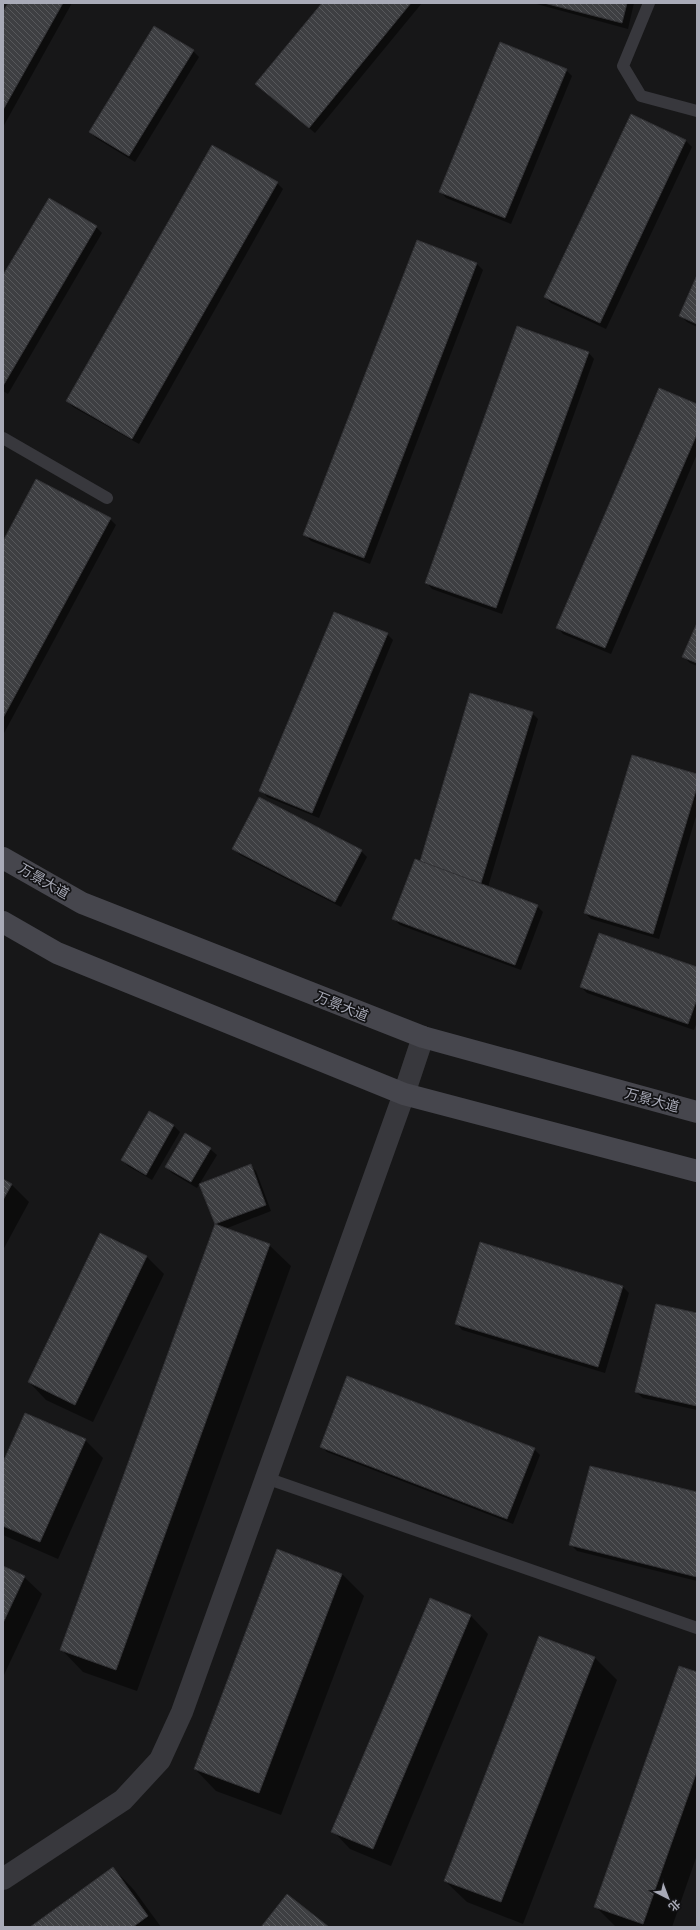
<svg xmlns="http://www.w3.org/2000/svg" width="700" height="1930" font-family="'Fira Sans','Noto Sans SC',sans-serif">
<defs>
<pattern id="building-back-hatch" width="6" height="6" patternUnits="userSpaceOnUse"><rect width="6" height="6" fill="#3e3f42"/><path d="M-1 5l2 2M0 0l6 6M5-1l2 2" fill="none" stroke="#57585b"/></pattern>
</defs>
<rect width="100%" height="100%" fill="#171718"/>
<g fill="#0007">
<path d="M9,3h63l-69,124v-113z"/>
<path d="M323,3h99l-107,130 -58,-49z"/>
<path d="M533,3h101l-6,26z"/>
<path d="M193,51l6,6 -64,105 -39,-24 -6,-6z"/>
<path d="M566,70l6,6 -61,148 -65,-26 -6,-7z"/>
<path d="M686,141l6,6 -86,182 -55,-26 -6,-6z"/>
<path d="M277,183l6,6 -144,255 -66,-37 -6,-6z"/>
<path d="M96,227l6,6 -94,161 -5,-3v-114z"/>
<path d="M417,242l60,22 6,6 -113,294 -59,-23 -6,-6z"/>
<path d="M697,278v49l-10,-5 -6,-6z"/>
<path d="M588,352l6,7 -92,255 -70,-25 -6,-7z"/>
<path d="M697,405v49l-86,200 -48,-20 -6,-7z"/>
<path d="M110,519l6,6 -113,210v-192z"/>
<path d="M697,625v41l-7,-3 -6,-6z"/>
<path d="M387,634l6,6 -74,178 -52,-21 -6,-7z"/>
<path d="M532,713l6,6 -50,168 49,19 6,6 -22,58 -121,-45 -6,-6 27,-57z"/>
<path d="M697,775v38l-38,126 -68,-20 -6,-6z"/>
<path d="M234,849l127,2 6,6 -26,50 -101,-52z"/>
<path d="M697,968v54l-3,8 -107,-37 -6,-6z"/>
<path d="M149,1112l25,14 6,6 -28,48 -24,-14 -6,-6z"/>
<path d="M210,1149l7,6 -20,33 -25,-15 -6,-6z"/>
<path d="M250,1165l6,6 15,40 -46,18 44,16 22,21 -154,425 -54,-19 -21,-22 154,-426 -16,-40z"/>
<path d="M3,1180l8,4 18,18 -26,48z"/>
<path d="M100,1235l47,22 17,17 -71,148 -47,-22 -17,-18z"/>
<path d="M480,1243l143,44 6,6 -24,80 -143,-43 -6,-7z"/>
<path d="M697,1314v96l-54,-12 -7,-6z"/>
<path d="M85,1440l18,18 -45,101 -55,-24v-71z"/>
<path d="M321,1446l213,3 6,6 -27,69 -186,-72z"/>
<path d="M697,1493v88l-120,-30 -6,-6z"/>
<path d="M3,1567l21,10 18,17 -39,83z"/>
<path d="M342,1574l22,22 -83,219 -65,-24 -21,-22z"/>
<path d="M431,1599l40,17 17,18 -97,232 -41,-17 -17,-18z"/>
<path d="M539,1637l56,21 22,22 -94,244 -56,-22 -22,-21z"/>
<path d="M697,1673v182l-25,72h-56l-20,-20z"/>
<path d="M113,1868l21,22 27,37h-129z"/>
</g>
<g fill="url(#building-back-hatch)" stroke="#313134">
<path d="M8,3h55l-60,107v-98z"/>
<path d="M322,3h89l-102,125 -54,-44z"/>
<path d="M544,3h83l-5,20z"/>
<path d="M154,26l40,24 -65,106 -40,-24z"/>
<path d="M500,42l67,27 -62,149 -66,-26z"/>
<path d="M631,114l55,26 -86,183 -56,-26z"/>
<path d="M212,145l66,37 -146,257 -66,-38z"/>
<path d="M49,198l48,28 -94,160v-111z"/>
<path d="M417,240l60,23 -113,295 -61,-23z"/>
<path d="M697,275v49l-18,-8z"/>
<path d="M517,326l72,26 -93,256 -71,-25z"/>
<path d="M659,388l38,16v30l-92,214 -49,-20z"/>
<path d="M36,479l75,39 -108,200v-177z"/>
<path d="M334,612l54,21 -76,180 -53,-22z"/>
<path d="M697,623v40l-15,-6z"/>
<path d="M470,693l63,19 -52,171 -62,-18z"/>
<path d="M632,755l65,19v13l-44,147 -69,-21z"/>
<path d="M259,797l103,53 -27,52 -103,-53z"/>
<path d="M415,859l123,46 -23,60 -123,-46z"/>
<path d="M599,933l98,34v32l-9,25 -108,-37z"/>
<path d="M149,1111l25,14 -28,50 -25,-15z"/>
<path d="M185,1133l26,15 -20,34 -26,-15z"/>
<path d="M251,1164l15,41 -51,19 -16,-40z"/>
<path d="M3,1179l9,5 -9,16z"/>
<path d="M215,1224l55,20 -154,426 -56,-20z"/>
<path d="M100,1233l47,23 -72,149 -47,-23z"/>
<path d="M480,1242l143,44 -25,81 -143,-43z"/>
<path d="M656,1304l41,9v93l-62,-14z"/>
<path d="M347,1376l188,72 -28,71 -187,-72z"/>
<path d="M25,1413l61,26 -46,103 -37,-16v-64z"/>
<path d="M590,1466l107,26v85l-128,-32z"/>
<path d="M277,1549l65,25 -83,219 -65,-24z"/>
<path d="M3,1566l22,10 -22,47z"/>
<path d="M430,1598l41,17 -98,234 -42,-17z"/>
<path d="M539,1636l56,21 -94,245 -57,-21z"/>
<path d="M679,1666l18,6v99l-54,153 -49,-17z"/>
<path d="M113,1867l35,49 -15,11h-103z"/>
<path d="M287,1894l42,33h-68z"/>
</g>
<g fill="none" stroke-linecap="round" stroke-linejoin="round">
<g stroke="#38383d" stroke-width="12">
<path d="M649,3l-26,63 18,30 56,15"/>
<path d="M3,438l104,60"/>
<path d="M266,1478l431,150"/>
</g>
<path stroke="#38383d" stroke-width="22" d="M3,1879l120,-79 37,-40 22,-48 222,-618 19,-57"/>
<g stroke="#46464d" stroke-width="22">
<path d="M3,858l79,45 341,134 274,75"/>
<path d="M3,922l54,31 347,141 293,77"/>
</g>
</g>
<g text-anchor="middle" stroke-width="3.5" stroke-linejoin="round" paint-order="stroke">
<g font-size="14" fill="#a9abb8" stroke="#121214">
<text transform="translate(44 881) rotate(30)" y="5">万景大道</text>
<text transform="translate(342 1006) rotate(22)" y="5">万景大道</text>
<text transform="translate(652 1100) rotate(15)" y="5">万景大道</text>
</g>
</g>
<rect width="700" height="1930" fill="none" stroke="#a9abb8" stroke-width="8"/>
<g transform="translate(668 1898) rotate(138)" stroke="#121214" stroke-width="3" paint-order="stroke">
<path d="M0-3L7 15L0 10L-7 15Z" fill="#a9abb8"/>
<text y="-6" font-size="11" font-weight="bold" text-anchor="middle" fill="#a9abb8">北</text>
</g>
</svg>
